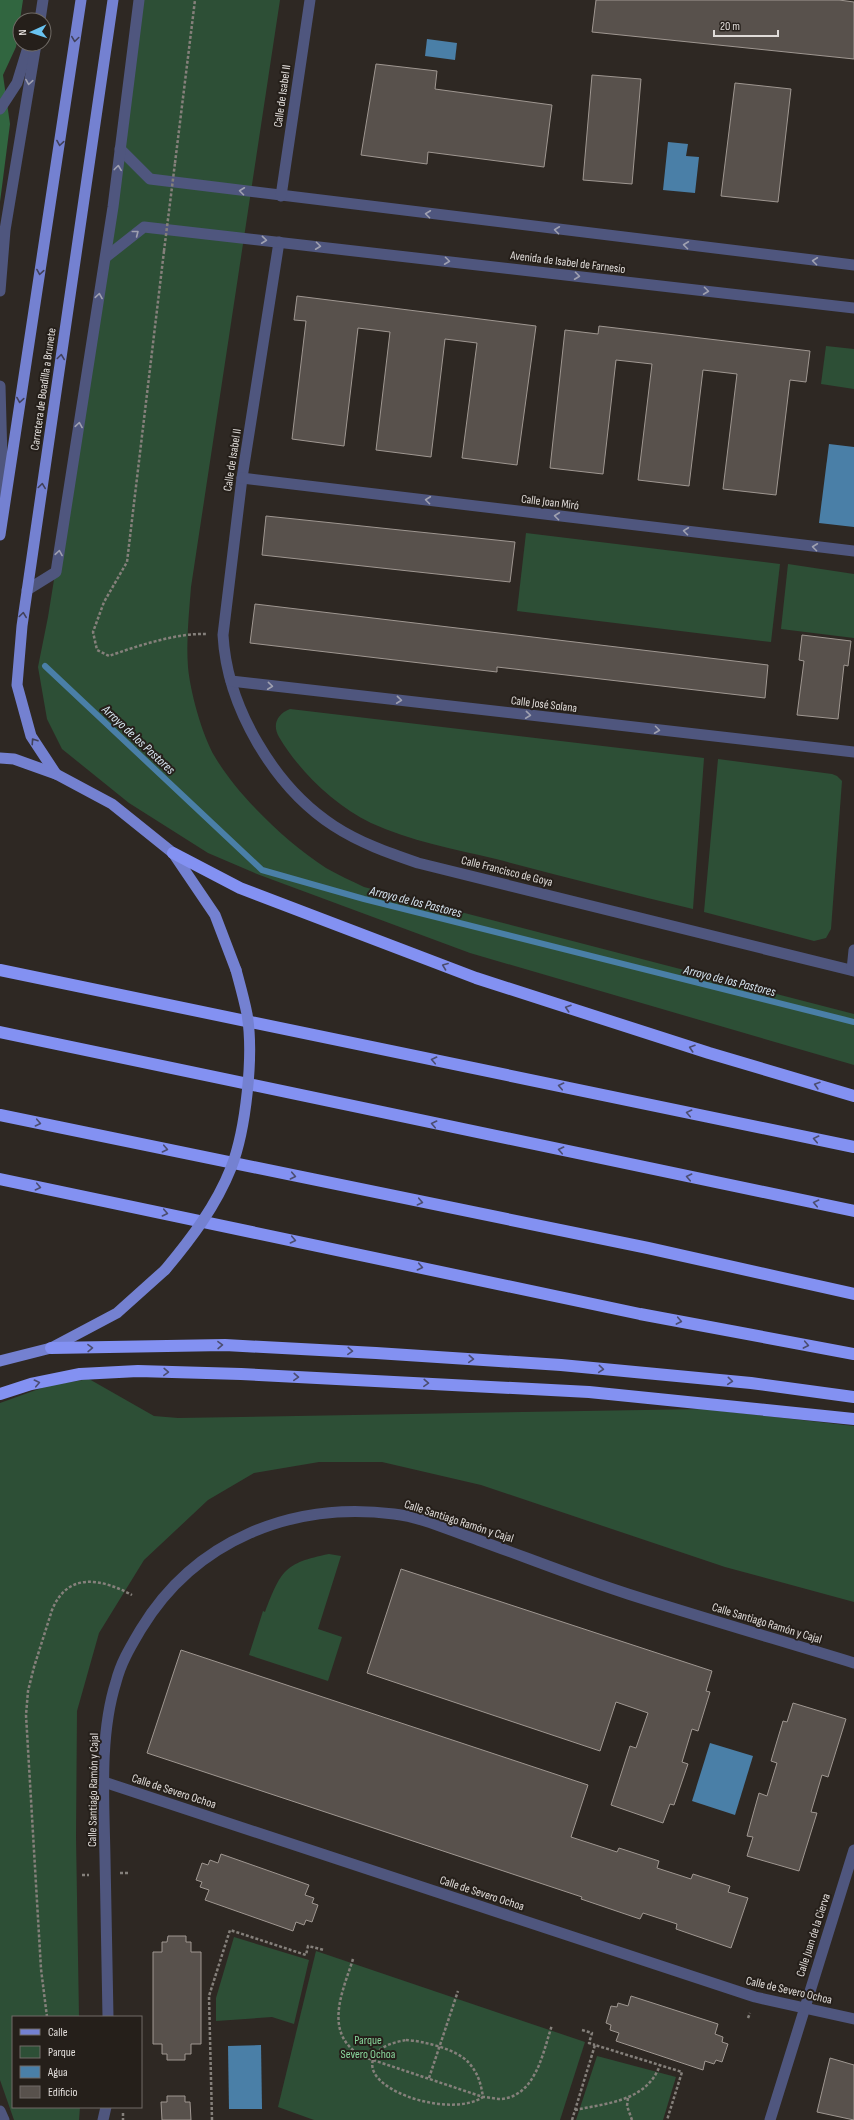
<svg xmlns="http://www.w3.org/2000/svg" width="854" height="2120" font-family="'Sofia Sans Condensed',sans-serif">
<rect width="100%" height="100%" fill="#2e2823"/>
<g fill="#2d4f36">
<path d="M143,0h137l-89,587c-2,27 -5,53 -3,80 2,24 14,68 27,90 23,39 72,86 111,111 12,7 26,13 38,19l490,127v51l-384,-112 -213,-79 -49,-21 -79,-50 -67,-54 -15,-30 -9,-52 10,-50 58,-360z"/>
<path d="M826,346l28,3v40l-33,-5z"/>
<path d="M526,533l254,31 -9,78 -254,-31z"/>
<path d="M788,564l66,10v64l-73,-9z"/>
<path d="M290,709l414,49 -11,151c-66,-16 -132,-33 -197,-50 -42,-10 -86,-18 -125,-36 -37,-18 -71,-51 -92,-86 -7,-12 -2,-23 11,-28z"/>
<path d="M718,759l114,15 5,2 5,5 -11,148 -5,9 -12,3 -110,-29z"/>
<path d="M89,1379l65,37 24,2 526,-9 150,17v176l-129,-35 -244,-82 -99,-23h-63l-65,11 -46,27 -64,60 -45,73 -22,78 -1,126 3,180h-66v90h67l-1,13h-65l-14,-40v-677l47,-17z"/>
<path d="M329,1554l12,2 -23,73 24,8 -14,44 -79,-26 14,-44 2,1c16,-41 19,-49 64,-58z"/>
<path d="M234,1937l75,23 -15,64 -22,-7 -56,4v-23z"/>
<path d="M316,1951l269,91 -25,78h-246l-36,-13z"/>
<path d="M597,2056l79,21 -13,43h-87z"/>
</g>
<path fill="#316640" d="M0,0h23l-7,47 -13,28 7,49 -10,78z"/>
<g fill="#4a7fa7">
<path d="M427,39l30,4 -2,17 -30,-4z"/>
<path d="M668,142l20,2 -2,12 13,1 -4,36 -32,-3z"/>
<path d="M829,444l25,3v80l-35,-4z"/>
<path d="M710,1743l43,13 -18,59 -43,-14z"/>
<path d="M261,2045l1,64h-33l-1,-63z"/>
</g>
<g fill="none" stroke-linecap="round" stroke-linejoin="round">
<path stroke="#4a7fa7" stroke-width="6" d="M45,666l217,204 102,29 490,123"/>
</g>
<g fill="#58514c" stroke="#9f9791">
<path d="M596,0h243l15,2v57l-262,-27z"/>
<path d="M376,64l61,7 -2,18 117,16 -8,62 -116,-15 -1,12 -66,-9z"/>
<path d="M592,75l49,4 -9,105 -49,-4z"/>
<path d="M735,83l56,6 -13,113 -57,-6z"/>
<path d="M297,296l239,30 -19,139 -55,-7 15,-115 -32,-4 -14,118 -55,-7 14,-118 -32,-4 -14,118 -52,-7 14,-118 -12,-1z"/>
<path d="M599,326l211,25 -4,31 -16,-2 -14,115 -53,-6 14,-115 -34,-4 -14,116 -51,-6 14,-116 -36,-4 -13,114 -53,-6 15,-138 33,4z"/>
<path d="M266,516l249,26 -5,40 -248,-27z"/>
<path d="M255,604l513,61 -3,33 -268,-31v5l-247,-29z"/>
<path d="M802,635l49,6 -3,25 -4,-1 -6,54 -41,-4 7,-54 -5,-1z"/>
<path d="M401,1569l311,102 -6,20 4,1 -12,39 -6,-2 -10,33 6,2 -14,41 -4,-1 -7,19 -52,-18 19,-59 6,2 12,-35 -32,-11 -16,49 -233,-78z"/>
<path d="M181,1650l407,135 -17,52 46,15 2,-4 40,13 -2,7 34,11 2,-5 37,12 -2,6 20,6 -17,50 -55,-19 1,-5 -34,-11 -3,6 -59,-20 1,-2 -435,-144z"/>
<path d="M793,1703l53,16 -18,58 -6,-2 -11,37 6,1 -18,58 -52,-15 6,-19 -6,-1 12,-43 8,3 10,-33 -6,-2 12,-40 4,1z"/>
<path d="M221,1854l88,31 -4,10 9,3 -2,5 6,2 -6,17 -6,-2 -2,5 -8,-3 -3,9 -88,-31 4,-10 -9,-3 2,-5 -6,-2 6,-17 6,2 2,-5 8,3z"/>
<path d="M168,1936h18v6h5v10h10v92h-10v10h-6v6h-18v-6h-5v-10h-9v-92h9v-10h5z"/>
<path d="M631,1996l87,28 -3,10 8,3 -1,5 6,2 -6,18 -6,-2 -2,4 -9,-3 -2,9 -87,-29 3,-8 -9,-3 1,-5 -5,-2 5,-17 6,1 1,-4 10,3z"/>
<path d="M830,2058l24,7v55l-37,-8z"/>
<path d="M167,2096h18v6h5l1,18h-29l-1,-18h6z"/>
</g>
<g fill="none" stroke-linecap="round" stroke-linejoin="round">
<g stroke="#85807b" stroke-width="2.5" stroke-dasharray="3 2" stroke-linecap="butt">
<path d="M175,163l20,-163"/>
<path d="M164,251l-37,311 -23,40 -11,30 4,18 12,6c28,-10 67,-23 97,-22"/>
<path d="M120,1873h9"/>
<path d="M82,1875h7"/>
<path d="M353,1959c-8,26 -26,63 -4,87 3,4 8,7 12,10l122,41c6,0 12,2 18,2 35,-3 42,-47 51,-74"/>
<path d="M47,2017l-6,-48 -15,-254 2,-24 6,-24 18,-57c16,-39 50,-31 80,-15"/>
<path d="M748,2018l2,-5"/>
<path d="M582,2030l10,3 -3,10 6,2"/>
<path d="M406,2040c17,1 51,9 63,23 9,10 12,21 14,34 -34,23 -131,-10 -107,-43 6,-9 20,-12 30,-14z"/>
<path d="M429,2078l29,-87"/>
<path d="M628,2098l-1,8 5,14"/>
<path d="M575,2110c33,-7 72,-9 85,-45"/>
<path d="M123,2113v7"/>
<path d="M212,2120l-3,-124 21,-66 76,25 2,-9 16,4"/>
<path d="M572,2120l23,-75 87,27 -15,48"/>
</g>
<path stroke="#4f567e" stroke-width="11" d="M0,2111l4,9"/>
<g stroke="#4f567e" stroke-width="11">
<path d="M40,20l3,-20"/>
<path d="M0,109l17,-26 12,-39"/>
<path d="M120,149l30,30 704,86"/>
<path d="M281,196l29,-196"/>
<path d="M279,242l-37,236 -19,157c4,72 51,152 111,191 26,17 55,27 84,37l436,108"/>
<path d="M106,257l38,-30 710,81"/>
<path d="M0,291l5,-61 31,-186"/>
<path d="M0,386l3,110"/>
<path d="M242,478l612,73"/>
<path d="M27,590l29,-18 57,-365 26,-207"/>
<path d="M231,681l623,71"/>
<path d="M852,970l2,-20"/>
<path d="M104,1782l651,215 99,22"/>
<path d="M108,2017c-1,-53 -2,-106 -3,-159 -1,-56 -6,-123 11,-176 5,-20 15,-36 25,-53 54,-89 151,-128 253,-115 28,3 57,17 84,26 50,18 100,38 150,54 75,24 151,46 226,69"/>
<path d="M103,2120l3,-13"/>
<path d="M770,2120l84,-270"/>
</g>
<g stroke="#7481d1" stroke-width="11">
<path d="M0,535l81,-535"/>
<path d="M0,758l14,1 42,15 56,30 61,49 42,62 21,55"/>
<path d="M56,774l-25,-38 -14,-51 5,-59 91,-626"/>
<path d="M0,1361l51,-13 66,-35 48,-43"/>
</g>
<g stroke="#8391f2" stroke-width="12">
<path d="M173,853l67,35 236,90 233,75 145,43"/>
<path d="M0,970l854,177"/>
<path d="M0,1032l854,179"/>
<path d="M0,1115l648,133 206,46"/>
<path d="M0,1179l640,135 214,40"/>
<path d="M51,1348l174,-3 151,8 185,12 190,18 103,14"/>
<path d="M0,1394l31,-10 49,-10 58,-3 103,3 348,18 265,27"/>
</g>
<path stroke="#85807b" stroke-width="2.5" stroke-dasharray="3 2" stroke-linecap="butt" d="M164,251l11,-88"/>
<path stroke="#7481d1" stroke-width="11" d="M165,1270c26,-31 51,-64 66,-102 15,-38 23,-113 16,-154 -3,-15 -7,-29 -11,-44"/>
</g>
<defs><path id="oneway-chevron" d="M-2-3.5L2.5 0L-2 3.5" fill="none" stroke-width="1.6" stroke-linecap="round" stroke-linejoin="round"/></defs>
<g stroke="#41415a">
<use href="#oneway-chevron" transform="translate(75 39) rotate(98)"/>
<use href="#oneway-chevron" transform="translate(60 143) rotate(99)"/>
<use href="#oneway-chevron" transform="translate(40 272) rotate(99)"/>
<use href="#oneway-chevron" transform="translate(61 357) rotate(-82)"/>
<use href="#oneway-chevron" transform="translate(20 400) rotate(99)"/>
<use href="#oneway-chevron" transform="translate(42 486) rotate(-82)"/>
<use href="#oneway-chevron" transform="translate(23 615) rotate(-82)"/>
<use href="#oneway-chevron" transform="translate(34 741) rotate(-124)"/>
</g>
<g stroke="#9fa0b0">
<use href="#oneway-chevron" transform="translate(29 82) rotate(99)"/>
<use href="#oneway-chevron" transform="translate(118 168) rotate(-83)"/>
<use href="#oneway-chevron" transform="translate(242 191) rotate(-173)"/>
<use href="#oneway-chevron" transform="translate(428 214) rotate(-173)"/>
<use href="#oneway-chevron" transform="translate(557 230) rotate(-173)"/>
<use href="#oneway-chevron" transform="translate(136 233) rotate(-38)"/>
<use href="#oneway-chevron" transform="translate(264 240) rotate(6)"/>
<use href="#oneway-chevron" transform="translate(686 245) rotate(-173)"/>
<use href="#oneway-chevron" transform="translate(318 246) rotate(7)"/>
<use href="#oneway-chevron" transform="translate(447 261) rotate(7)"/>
<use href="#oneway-chevron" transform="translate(815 261) rotate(-173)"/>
<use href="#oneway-chevron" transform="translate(577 276) rotate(7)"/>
<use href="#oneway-chevron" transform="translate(706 291) rotate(7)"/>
<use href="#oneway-chevron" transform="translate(99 296) rotate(-81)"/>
<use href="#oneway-chevron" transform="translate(79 425) rotate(-81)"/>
<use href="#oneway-chevron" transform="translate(428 500) rotate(-173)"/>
<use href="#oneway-chevron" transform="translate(557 516) rotate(-173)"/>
<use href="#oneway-chevron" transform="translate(686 531) rotate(-173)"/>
<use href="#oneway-chevron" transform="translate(815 547) rotate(-173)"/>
<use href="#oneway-chevron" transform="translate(59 553) rotate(-81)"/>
<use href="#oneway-chevron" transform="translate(270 686) rotate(6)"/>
<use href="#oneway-chevron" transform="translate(399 700) rotate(6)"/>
<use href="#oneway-chevron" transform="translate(528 715) rotate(6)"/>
<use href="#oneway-chevron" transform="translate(657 730) rotate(7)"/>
</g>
<g stroke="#4b4d70">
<use href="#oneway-chevron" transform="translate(445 966) rotate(-159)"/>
<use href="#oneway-chevron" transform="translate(568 1008) rotate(-162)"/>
<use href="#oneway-chevron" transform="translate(692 1048) rotate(-162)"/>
<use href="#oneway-chevron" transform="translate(434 1060) rotate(-168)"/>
<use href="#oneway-chevron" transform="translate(817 1085) rotate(-163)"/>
<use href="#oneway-chevron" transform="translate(561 1086) rotate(-168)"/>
<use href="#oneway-chevron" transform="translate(689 1113) rotate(-168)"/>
<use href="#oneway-chevron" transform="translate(38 1123) rotate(12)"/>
<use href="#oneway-chevron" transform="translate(434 1124) rotate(-168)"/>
<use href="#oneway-chevron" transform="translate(816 1139) rotate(-168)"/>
<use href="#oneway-chevron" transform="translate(165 1149) rotate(12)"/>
<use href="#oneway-chevron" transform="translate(561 1150) rotate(-168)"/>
<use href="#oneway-chevron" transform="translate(293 1176) rotate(12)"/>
<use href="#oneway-chevron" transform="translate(689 1177) rotate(-168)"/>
<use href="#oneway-chevron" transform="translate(38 1187) rotate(12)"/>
<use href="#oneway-chevron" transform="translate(420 1202) rotate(12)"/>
<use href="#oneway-chevron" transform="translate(816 1203) rotate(-168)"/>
<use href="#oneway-chevron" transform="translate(165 1213) rotate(12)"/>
<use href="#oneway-chevron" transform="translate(293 1240) rotate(12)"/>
<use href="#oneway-chevron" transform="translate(420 1267) rotate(12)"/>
<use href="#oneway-chevron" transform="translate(679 1321) rotate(11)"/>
<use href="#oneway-chevron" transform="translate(220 1345) rotate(-1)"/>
<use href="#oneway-chevron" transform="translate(806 1345) rotate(11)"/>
<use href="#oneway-chevron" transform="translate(90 1348) rotate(-1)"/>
<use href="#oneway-chevron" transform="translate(350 1351) rotate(3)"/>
<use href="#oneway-chevron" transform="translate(471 1359) rotate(4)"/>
<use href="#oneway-chevron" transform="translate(601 1369) rotate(5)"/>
<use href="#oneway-chevron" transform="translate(166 1372) rotate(2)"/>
<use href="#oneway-chevron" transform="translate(296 1377) rotate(3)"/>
<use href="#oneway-chevron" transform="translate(730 1381) rotate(5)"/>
<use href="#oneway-chevron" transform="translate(37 1383) rotate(-12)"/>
<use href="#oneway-chevron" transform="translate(426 1383) rotate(3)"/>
</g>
<g text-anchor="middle" stroke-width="4" stroke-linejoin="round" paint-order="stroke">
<g font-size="12" fill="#e0dcd9" stroke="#251f1a">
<text transform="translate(282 96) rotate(-82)" y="4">Calle de Isabel II</text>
<text transform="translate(568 262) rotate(7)" y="4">Avenida de Isabel de Farnesio</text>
<text transform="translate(43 389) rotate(-82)" y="4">Carretera de Boadilla a Brunete</text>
<text transform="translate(232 460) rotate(-81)" y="4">Calle de Isabel II</text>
<text transform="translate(550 502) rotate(7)" y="4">Calle Joan Miró</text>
<text transform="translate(544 704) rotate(7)" y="4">Calle José Solana</text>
<text transform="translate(507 871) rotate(14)" y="4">Calle Francisco de Goya</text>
<text transform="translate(459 1521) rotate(18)" y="4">Calle Santiago Ramón y Cajal</text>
<text transform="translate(767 1623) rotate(17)" y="4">Calle Santiago Ramón y Cajal</text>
<text transform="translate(93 1790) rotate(-89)" y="4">Calle Santiago Ramón y Cajal</text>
<text transform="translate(174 1791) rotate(18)" y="4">Calle de Severo Ochoa</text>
<text transform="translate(482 1893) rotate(18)" y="4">Calle de Severo Ochoa</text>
<text transform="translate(813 1935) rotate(-72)" y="4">Calle Juan de la Cierva</text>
<text transform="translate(789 1990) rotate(13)" y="4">Calle de Severo Ochoa</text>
</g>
<g font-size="12" fill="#89d79d" stroke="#251f1a">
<text x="368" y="2044">Parque<tspan x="368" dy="14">Severo Ochoa</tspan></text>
</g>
<g font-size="13" font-style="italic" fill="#d7e5f1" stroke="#251f1a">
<text transform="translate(139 739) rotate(43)" y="5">Arroyo de los Pastores</text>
<text transform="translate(416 901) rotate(14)" y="5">Arroyo de los Pastores</text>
<text transform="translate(730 980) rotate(14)" y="5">Arroyo de los Pastores</text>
</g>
</g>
<rect x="12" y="2016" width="130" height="92" fill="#251f1a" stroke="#706b66"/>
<rect x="20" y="2029" width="20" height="6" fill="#7481d1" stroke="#706b66"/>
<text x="48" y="2036" font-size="12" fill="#e0dcd9">Calle</text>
<rect x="20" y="2046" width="20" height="12" fill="#2d4f36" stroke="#706b66"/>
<text x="48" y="2056" font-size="12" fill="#e0dcd9">Parque</text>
<rect x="20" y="2066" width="20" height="12" fill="#4a7fa7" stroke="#706b66"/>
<text x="48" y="2076" font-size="12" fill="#e0dcd9">Agua</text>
<rect x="20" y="2086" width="20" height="12" fill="#58514c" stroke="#706b66"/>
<text x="48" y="2096" font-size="12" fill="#e0dcd9">Edificio</text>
<g transform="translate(32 32) rotate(267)"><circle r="19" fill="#251f1a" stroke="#706b66"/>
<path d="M0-3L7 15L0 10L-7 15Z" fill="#69c3f1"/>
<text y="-6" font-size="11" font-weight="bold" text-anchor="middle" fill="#e0dcd9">N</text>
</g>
<path d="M714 30v6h64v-6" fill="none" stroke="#e0dcd9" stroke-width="2"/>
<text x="720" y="30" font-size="12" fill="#e0dcd9" stroke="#251f1a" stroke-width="3" paint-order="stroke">20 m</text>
</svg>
